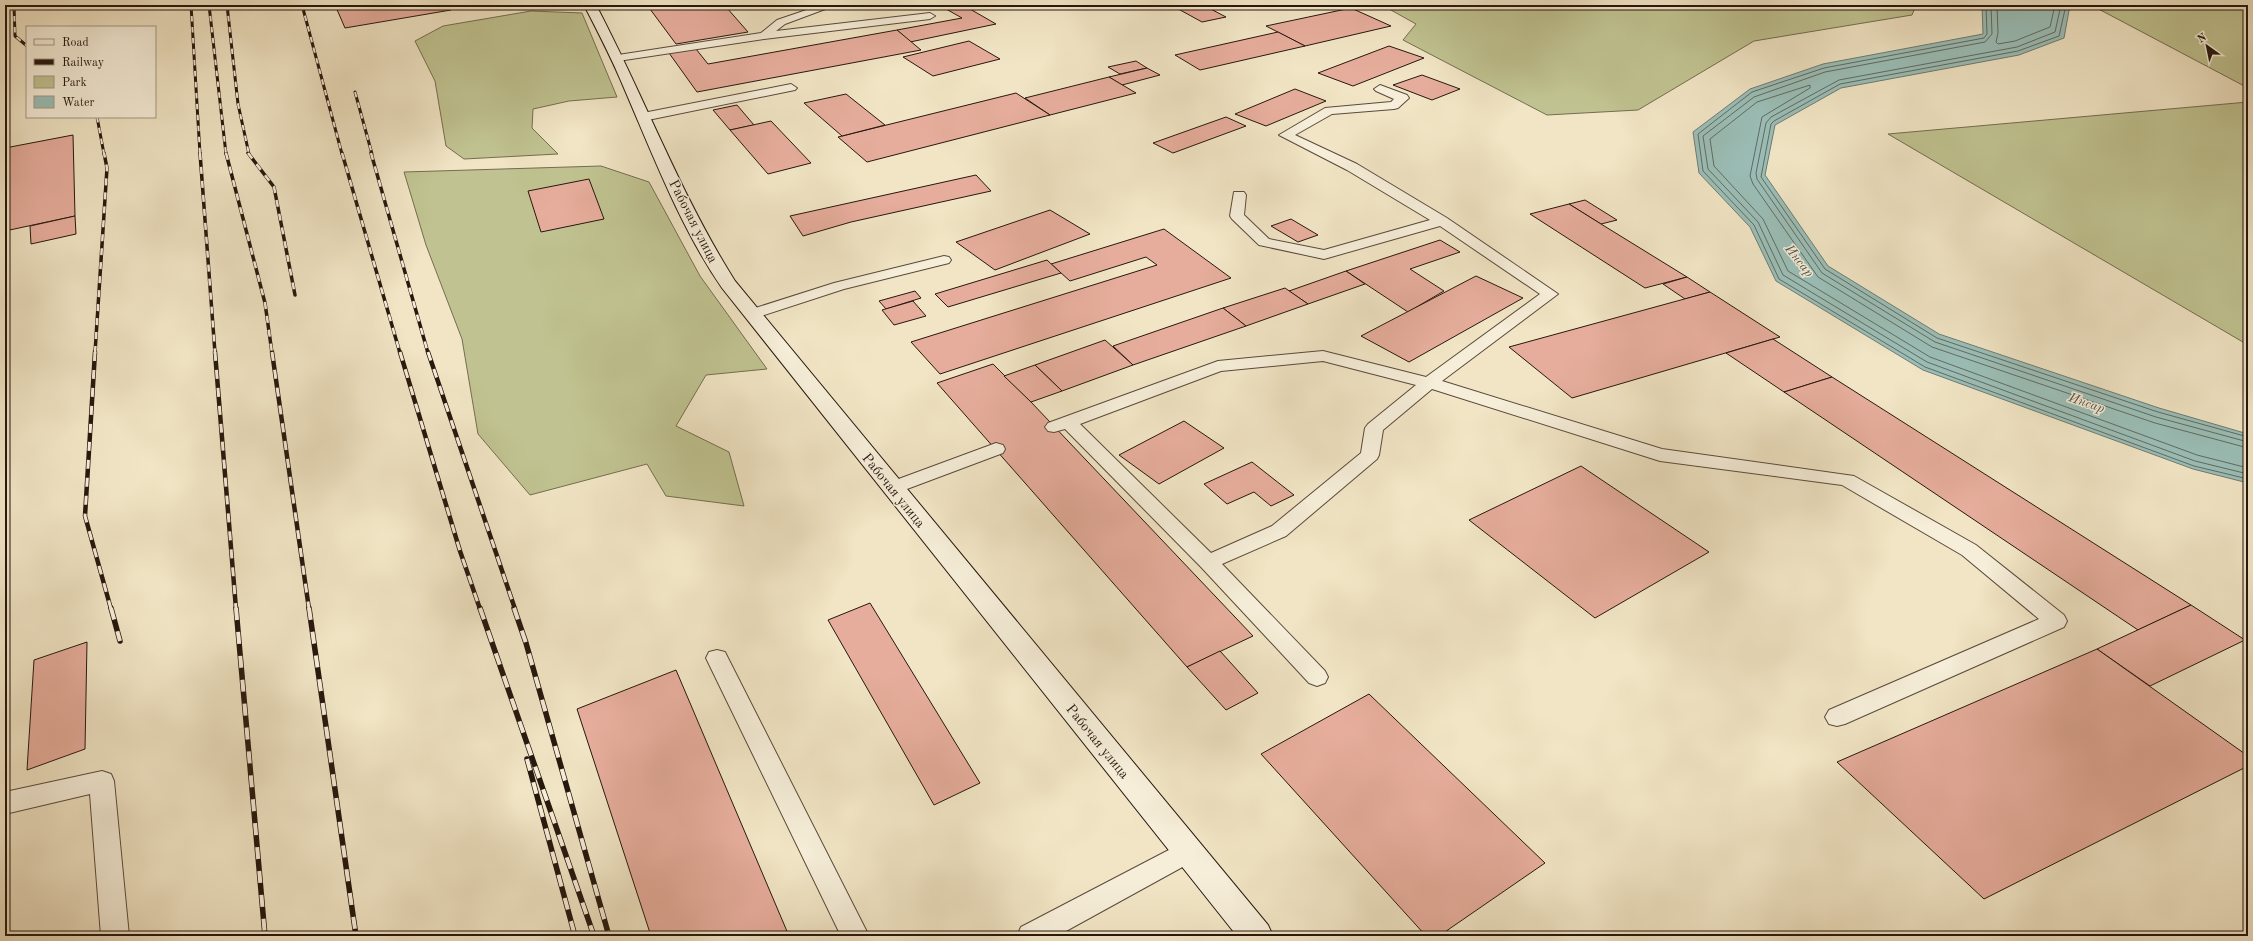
<svg xmlns="http://www.w3.org/2000/svg" width="2253" height="941" font-family="'Old Standard TT',serif">
<rect width="100%" height="100%" fill="#f1e5c5"/>
<filter id="stains"><feTurbulence type="fractalNoise" baseFrequency=".005" numOctaves="4"/><feColorMatrix values="0 0 0 0 .2 0 0 0 0 .09 0 0 0 0 .02 0 0 0 .5 -.17"/></filter>
<radialGradient id="worn" r=".72"><stop offset=".6" stop-color="#630" stop-opacity="0"/><stop offset="1" stop-color="#630" stop-opacity=".3"/></radialGradient>
<g fill="#c0c391" stroke="#746d50">
<path d="M1382,5h534l-4,10 -158,26 -116,69 -91,5 -144,-75 13,-16z"/>
<path d="M2091,5h157v83z"/>
<path d="M531,11l51,2 35,84 -48,4 -36,8 -1,19 26,26 -94,5 -18,-13 -11,-65 -20,-40 28,-15z"/>
<path d="M2248,102v243l-360,-211z"/>
<path d="M601,166l48,16 51,94 67,93 -61,6 -30,51 53,26 15,54 -78,-10 -19,-32 -117,31 -52,-61 -16,-95 -36,-94 -22,-73z"/>
</g>
<path fill="#9bbfb8" stroke="#6d7c74" d="M1982,5h88l-6,33 -45,17 -178,33 -66,37 -10,50 63,91 111,68 220,74 89,26v49l-55,-14 -270,-99 -147,-89 -26,-54 -51,-54 -6,-41 57,-43 73,-25 160,-30z"/>
<g fill="none" stroke-linecap="round" stroke-linejoin="round">
<g stroke="#616b63" stroke-width="1">
<path d="M1986,5l1,29 -3,4 -160,30 -72,24 -54,42 5,37 51,54 25,54 146,88 269,99 54,13"/>
<path d="M1991,5l1,29 -7,8 -160,30 -71,25 -51,39 5,33 50,53 25,53 144,87 268,99 53,13"/>
<path d="M1997,5l1,28 -2,9 2,2 17,-3 35,-14 5,-22"/>
<path d="M2061,5l-6,27 -38,15 -178,33 -68,37 -5,6 -10,50 1,6 65,94 113,69 221,75 92,25"/>
<path d="M2066,5l-7,31 -41,15 -178,33 -66,37 -3,3 -10,53 64,92 112,69 221,74 90,25"/>
<path d="M2248,448l-93,-25 -223,-76 -114,-70 -65,-93 -3,-8 12,-59 48,-29v-3l-53,17 -47,37 4,27 49,53 25,52 142,86 267,98 51,13"/>
</g>
</g>
<g fill="#e6ad9c" stroke="#27170e">
<path d="M335,5h113l3,5 -106,18z"/>
<path d="M647,5h97l-17,3 21,24 -72,12z"/>
<path d="M939,5h24l33,19 -86,18 -13,-12 65,-12z"/>
<path d="M1171,5h32l23,12 -24,5z"/>
<path d="M1351,8l40,18 -86,20 -39,-20z"/>
<path d="M897,30l24,20 -224,42 -28,-39 27,-4 12,15z"/>
<path d="M1278,32l27,14 -105,24 -25,-15z"/>
<path d="M969,41l31,18 -67,17 -30,-19z"/>
<path d="M1389,46l35,12 -71,28 -35,-13z"/>
<path d="M1136,61l11,7 -27,6 -12,-7z"/>
<path d="M1147,68l13,7 -38,10 -13,-8z"/>
<path d="M1422,75l38,14 -28,11 -39,-15z"/>
<path d="M1109,77l27,16 -86,22 -25,-17z"/>
<path d="M1295,89l31,12 -60,25 -31,-12z"/>
<path d="M1016,93l34,22 -183,47 -29,-25z"/>
<path d="M846,94l39,31 -43,11 -38,-33z"/>
<path d="M737,105l17,20 -24,5 -17,-20z"/>
<path d="M1226,117l20,9 -73,27 -20,-10z"/>
<path d="M771,121l40,42 -43,11 -38,-44z"/>
<path d="M73,135l2,81 -70,15v-83z"/>
<path d="M976,175l15,16 -140,31 -48,14 -13,-20z"/>
<path d="M589,179l15,40 -63,13 -13,-41z"/>
<path d="M1585,200l32,20 -16,4 -32,-20z"/>
<path d="M1569,204l32,20 86,53 -42,11 -115,-74z"/>
<path d="M1050,210l40,24 -95,36 -39,-28z"/>
<path d="M75,216l1,18 -45,10 -1,-18z"/>
<path d="M1291,219l27,16 -20,7 -27,-16z"/>
<path d="M1164,229l67,49 -291,96 -29,-32 246,-77 -11,-8 -76,24 -19,-17z"/>
<path d="M1440,240l20,12 -50,17 34,22 -36,21 -62,-41z"/>
<path d="M1047,260l14,13 -113,34 -13,-13z"/>
<path d="M1346,271l19,13 -57,20 -19,-13z"/>
<path d="M1476,276l47,22 -114,64 -48,-26z"/>
<path d="M1687,277l23,15 -25,7 -22,-15z"/>
<path d="M1285,288l23,16 -62,22 -23,-18z"/>
<path d="M915,291l6,7 -35,11 -7,-8z"/>
<path d="M1710,292l70,45 -208,61 -63,-51z"/>
<path d="M913,301l13,15 -32,9 -12,-15z"/>
<path d="M1223,308l23,18 -113,39 -20,-19z"/>
<path d="M1773,339l59,38 -48,15 -58,-39z"/>
<path d="M1105,340l28,25 -71,26 -27,-26z"/>
<path d="M993,364l38,38 222,234 -66,31 -250,-284z"/>
<path d="M1035,365l27,26 -31,11 -27,-26z"/>
<path d="M1832,377l359,228 -53,25 -354,-238z"/>
<path d="M1184,421l40,27 -65,36 -40,-29z"/>
<path d="M1252,462l42,33 -23,11 -17,-14 -27,12 -23,-20z"/>
<path d="M1581,466l128,86 -114,66 -126,-98z"/>
<path d="M870,603l110,180 -46,22 -106,-185z"/>
<path d="M2191,605l54,35 -95,46 -53,-37z"/>
<path d="M87,642l-2,107 -58,21 7,-110z"/>
<path d="M2097,649l151,107v10l-264,133 -147,-137z"/>
<path d="M1220,651l38,42 -32,17 -39,-43z"/>
<path d="M676,670l113,266h-138l-74,-227z"/>
<path d="M1369,694l176,169 -106,73h-13l-165,-182z"/>
</g>
<g fill="none" stroke-linecap="round" stroke-linejoin="round">
<g stroke="#5a4a3c" stroke-width="2">
<g id="lane">
<path d="M821,5h15l-51,19 -9,7 154,-18 5,3 -5,3 -166,20 -146,22 -6,-3 6,-3 143,-22 16,-13z"/>
<path d="M791,84l6,4 -2,2 -152,31 -6,-4 6,-4z"/>
<path d="M1380,85l27,10 2,3 -11,10 -4,1 -62,5 -37,21 62,29 90,54 111,76 -116,87 220,68 192,27 122,69 88,70 3,6 -3,6 -219,97 -8,2 -8,-2 -4,-7 4,-7 210,-91 -77,-64 -120,-70 -182,-24 -228,-72 -49,41 -4,25 -2,4 -91,77 -64,28 103,107 3,6 -3,6 -8,3 -8,-3 -108,-116 -136,-138 -11,3 -6,-1 -3,-4 3,-4 170,-62 105,-10 103,26 114,-83 -100,-68 -116,33 -65,-14 -27,-26 -2,-3 4,-24h10l2,3 -2,20 25,24 55,11 106,-30 -83,-50 -68,-35 46,-27 66,-6 3,-3 -18,-8 -2,-2zM1323,361l93,24 -48,39 -3,4 -4,25 -89,73 -61,27 -131,-129 141,-53z"/>
<path d="M944,256l5,1 2,3 -2,3 -105,26 -92,30 -6,-2 -2,-3 2,-3 88,-28z"/>
<path d="M996,443l7,2 2,4 -2,4 -104,39 -7,2 -7,-2 -3,-4 3,-4z"/>
<path d="M717,650l8,2 3,6 141,278h-28l-135,-278 3,-6z"/>
<path d="M102,771l9,3 3,7 15,155h-28l-11,-142 -85,20v-22z"/>
<path d="M1188,840l9,3 4,8 -4,8 -140,77h-40l4,-9z"/>
</g>
</g>
<g stroke="#27170e" stroke-width="2">
<path id="secondary" d="M584,5h12c48,91 84,189 139,276l533,644 5,11h-36l-515,-648c-42,-61 -69,-133 -98,-200 -12,-29 -26,-56 -40,-83z"/>
</g>
<use href="#lane" fill="#f6eed9" fill-rule="evenodd"/>
<use href="#secondary" fill="#f6eed9" fill-rule="evenodd"/>
<g stroke="#27170e" stroke-width="3">
<g id="rail-far3">
<path d="M14,5l1,31 12,10"/>
<path d="M191,5l9,149"/>
<path d="M209,5l17,149"/>
<path d="M227,5l11,99 11,50"/>
<path d="M302,5l40,149"/>
<path d="M355,92l17,62"/>
<path d="M97,117l7,37"/>
</g>
</g>
<g stroke="#27170e" stroke-width="3.5">
<g id="rail-far2">
<path d="M200,153l15,200"/>
<path d="M226,153l39,150 7,50"/>
<path d="M248,153l26,34 21,108"/>
<path d="M342,153l58,200"/>
<path d="M371,153l57,200"/>
<path d="M95,353l12,-185 -3,-15"/>
</g>
</g>
<g stroke="#27170e" stroke-width="4.5">
<g id="rail-far1">
<path d="M95,352l-10,164 26,93"/>
<path d="M215,352l21,257"/>
<path d="M272,352l37,257"/>
<path d="M400,352l60,199 20,58"/>
<path d="M428,352l87,257"/>
</g>
</g>
<g stroke="#27170e" stroke-width="5.5">
<g id="rail">
<path d="M111,608l9,33"/>
<path d="M236,608l29,328"/>
<path d="M309,608l47,328"/>
<path d="M480,608l114,328"/>
<path d="M514,608l12,35 83,293"/>
<path d="M527,759l48,177"/>
</g>
</g>
<use href="#rail-far3" stroke="#f6eed9" stroke-width="2" stroke-dasharray="5.5" stroke-linecap="butt"/>
<use href="#rail-far2" stroke="#f6eed9" stroke-width="2.5" stroke-dasharray="7" stroke-linecap="butt"/>
<use href="#rail-far1" stroke="#f6eed9" stroke-width="3" stroke-dasharray="9" stroke-linecap="butt"/>
<use href="#rail" stroke="#f6eed9" stroke-width="4" stroke-dasharray="12" stroke-linecap="butt"/>
</g>
<g text-anchor="middle" stroke-width="3" stroke-linejoin="round" paint-order="stroke">
<g font-size="13" font-style="italic" fill="#50524a" stroke="#f6eed9">
<text transform="translate(1800 260) rotate(51)" y="5">Инсар</text>
<text transform="translate(2087 402) rotate(19)" y="5">Инсар</text>
</g>
<g font-size="14" fill="#27170e" stroke="#f6eed9">
<text transform="translate(694 221) rotate(63)" y="5">Рабочая улица</text>
<text transform="translate(894 490) rotate(51)" y="5">Рабочая улица</text>
<text transform="translate(1098 741) rotate(51)" y="5">Рабочая улица</text>
</g>
</g>
<rect width="2253" height="941" fill="none" stroke="#f1e5c5" stroke-width="20"/>
<rect x="6" y="6" width="2241" height="929" fill="none" stroke="#27170e" stroke-width="2"/>
<rect x="10" y="10" width="2233" height="921" fill="none" stroke="#27170e"/>
<rect x="26" y="26" width="130" height="92" fill="#f6eed9" stroke="#a39888"/>
<rect x="34" y="39" width="20" height="6" fill="#f6eed9" stroke="#a39888"/>
<text x="62" y="46" font-size="12" fill="#27170e">Road</text>
<rect x="34" y="59" width="20" height="6" fill="#27170e" stroke="#a39888"/>
<text x="62" y="66" font-size="12" fill="#27170e">Railway</text>
<rect x="34" y="76" width="20" height="12" fill="#c0c391" stroke="#a39888"/>
<text x="62" y="86" font-size="12" fill="#27170e">Park</text>
<rect x="34" y="96" width="20" height="12" fill="#9bbfb8" stroke="#a39888"/>
<text x="62" y="106" font-size="12" fill="#27170e">Water</text>
<g transform="translate(2207 46) rotate(327)" stroke="#f6eed9" stroke-width="3" paint-order="stroke">
<path d="M0-3L7 15L0 10L-7 15Z" fill="#27170e"/>
<text y="-6" font-size="11" font-weight="bold" text-anchor="middle" fill="#27170e">N</text>
</g>
<rect width="100%" height="100%" filter="url(#stains)"/>
<rect width="100%" height="100%" fill="url(#worn)"/>
</svg>
